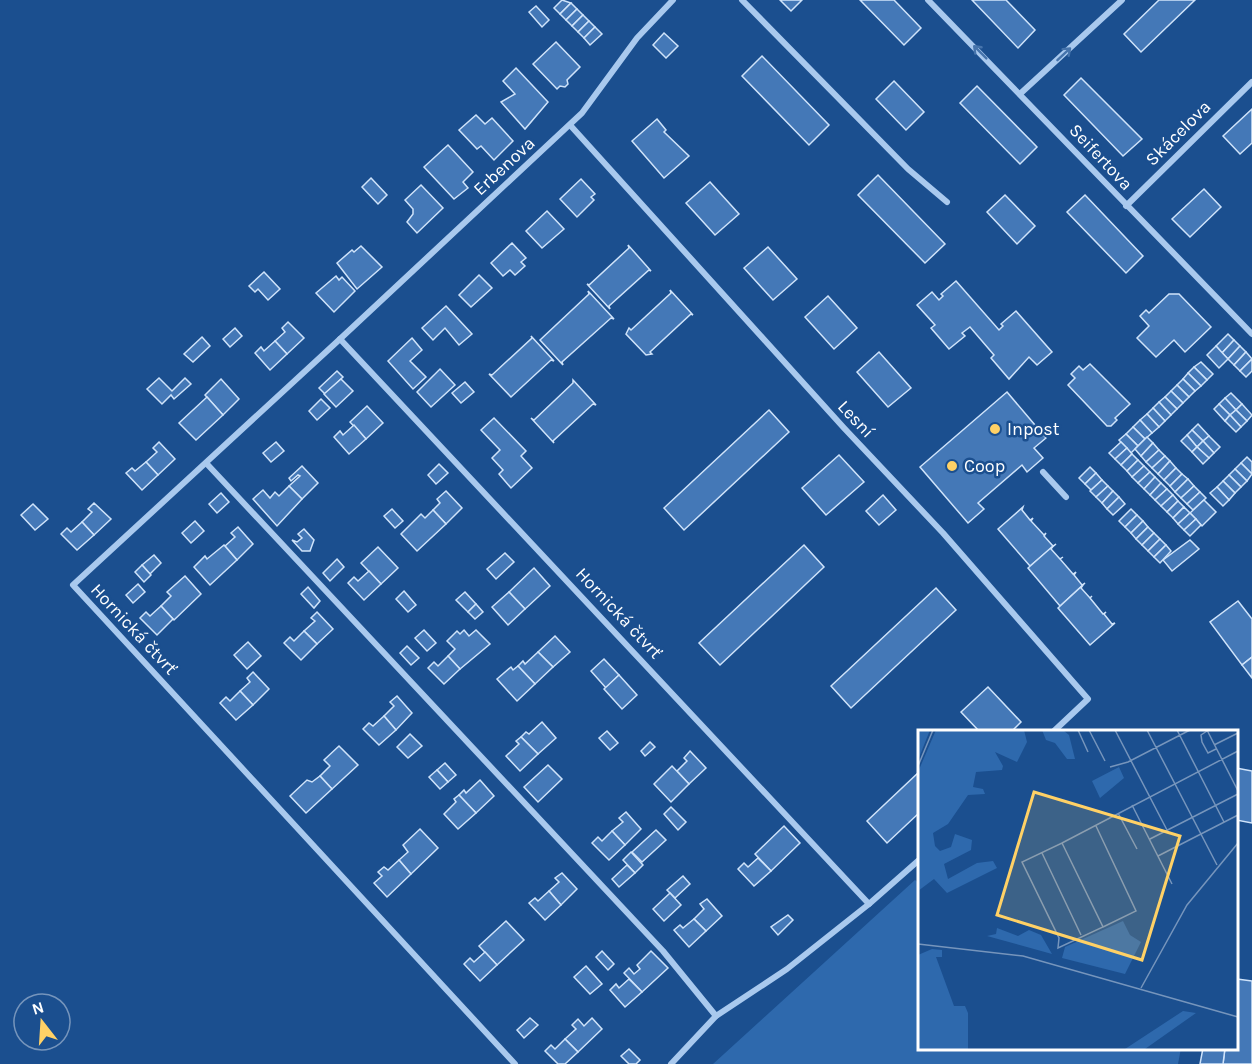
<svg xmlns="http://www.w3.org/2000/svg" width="1252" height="1064" font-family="Karla,sans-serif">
<rect width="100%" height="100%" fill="#1b4f8f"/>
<path fill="#2e69ad" d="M915,880l4,3v165h262l-3,16h-465z"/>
<g fill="#4478b7" stroke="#cfe3fa" stroke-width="1.5">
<path d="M562,0l9,3 -11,11 -6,-6z"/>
<path d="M780,0h22l-11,11z"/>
<path d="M860,0h34l27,28 -17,17z"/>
<path d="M972,0h34l29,30 -17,18z"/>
<path d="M1159,0h36l-54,52 -17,-18z"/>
<path d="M571,3l6,6 -11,11 -6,-6z"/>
<path d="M536,6l13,14 -7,7 -13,-15z"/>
<path d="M577,9l6,6 -11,11 -6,-6z"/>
<path d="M583,15l6,6 -11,11 -6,-6z"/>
<path d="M589,21l6,6 -11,11 -6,-6z"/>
<path d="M595,27l7,7 -12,11 -6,-7z"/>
<path d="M664,33l14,13 -12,12 -13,-13z"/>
<path d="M556,42l24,25 -13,13 1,4 -3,3 -5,-1 -3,3 -24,-25z"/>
<path d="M762,56l67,69 -20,20 -67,-69z"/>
<path d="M516,68l32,34 -23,27 -24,-27 14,-8 -12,-13z"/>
<path d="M1081,78l61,61 -19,17 -59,-61z"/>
<path d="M894,81l30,31 -18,18 -30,-31z"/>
<path d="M977,86l60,61 -17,17 -60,-61z"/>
<path d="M1252,109v34l-12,11 -17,-18z"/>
<path d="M476,115l9,9 7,-6 21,23 -19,19 -13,-14 -4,3 -18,-19z"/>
<path d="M657,119l9,11 -2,2 25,24 -25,22 -32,-37z"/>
<path d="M448,145l25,27 -10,10 5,6 -14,11 -30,-32z"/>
<path d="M878,175l67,69 -20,19 -67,-68z"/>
<path d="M371,178l16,17 -9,9 -16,-17z"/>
<path d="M581,179l14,15 -4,3 3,3 -17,17 -17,-18z"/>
<path d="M710,182l29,32 -24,21 -29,-32z"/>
<path d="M421,185l22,23 -26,25 -10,-11 6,-8v-5l-8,-9z"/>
<path d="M1204,189l17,18 -31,30 -18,-18z"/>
<path d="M1005,195l30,31 -18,18 -30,-32z"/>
<path d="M1085,195l58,61 -17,17 -59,-61z"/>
<path d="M547,211l17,18 -22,19 -16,-17z"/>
<path d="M512,243l14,15 -5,4 4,4 -10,9 -5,-5 -7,6 -12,-13z"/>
<path d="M628,245l23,26 -2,-1 -40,36 1,3 -23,-25 2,1 40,-37z"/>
<path d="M361,246l21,21 -25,22 -20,-26 15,-13 2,2z"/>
<path d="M768,247l29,32 -24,21 -29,-32z"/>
<path d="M264,272l16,17 -12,11 -10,-11 -3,3 -6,-6z"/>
<path d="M479,275l13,13 -21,19 -12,-12z"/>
<path d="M336,276l3,4 3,-3 13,14 -21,21 -18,-19z"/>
<path d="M956,281l43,49 4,-4 -2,-2 15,-13 36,41 -15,13 -8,-8 -20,22 -18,-21 3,-3 -24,-28 -8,6 3,3 -16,13 -18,-21 4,-3 -18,-20 15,-13 7,8 4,-4 -2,-2z"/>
<path d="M670,290l23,25 -2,-1 -41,38 2,2 -6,1 -20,-21 3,-6 2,2 40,-37z"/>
<path d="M588,291l26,28 -3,-1 -49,44 1,3 -23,-25 49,-46z"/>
<path d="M1169,294h10l32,33 -26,25 -11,-12 -18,17 -19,-19 12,-12 -9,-10 6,-6 3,3z"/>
<path d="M828,296l29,32 -23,21 -29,-32z"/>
<path d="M446,306l26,28 -13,11 -14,-17 -12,12 -11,-12z"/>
<path d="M288,322l16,16 -17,16 -12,-13 10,-9 -3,-4z"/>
<path d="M235,328l7,8 -12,11 -7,-8z"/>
<path d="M1228,334l6,6 -12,13 -6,-7z"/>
<path d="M531,336l23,25 -3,-1 -40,37 -22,-23 3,1 40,-37z"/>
<path d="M202,337l8,9 -17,16 -9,-8z"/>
<path d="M412,338l10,12 -12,11 16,16 -13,12 -25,-28z"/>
<path d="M1234,340l6,6 -12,13 -6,-6z"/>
<path d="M275,341l12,13 -17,16 -15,-17 6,-6 3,4z"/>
<path d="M1216,346l12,13 -9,9 -12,-13z"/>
<path d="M1240,346l6,6 -12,13 -6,-6z"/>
<path d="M879,352l32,36 -23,19 -31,-35z"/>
<path d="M1246,352l6,7 -12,12 -6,-6z"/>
<path d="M1252,359v12l-6,6 -6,-6z"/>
<path d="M1201,362l12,12 -6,6 -13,-13z"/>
<path d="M1090,364l40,40 -15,14 2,2 -6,6h-4l-39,-41 7,-7 -4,-4 8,-8 4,4z"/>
<path d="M1194,367l13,13 -6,6 -13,-13z"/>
<path d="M440,369l15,16 -24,22 -14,-15z"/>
<path d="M337,371l6,6 -18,17 -6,-6z"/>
<path d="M1188,373l13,13 -6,5 -12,-12z"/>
<path d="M159,378l13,13 13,-13 6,6 -17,15 -3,-4 -9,9 -15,-15z"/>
<path d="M221,379l18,20 -16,16 -18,-20z"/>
<path d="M341,379l12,12 -17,16 -12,-13z"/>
<path d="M1183,379l12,12 -6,6 -12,-12z"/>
<path d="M573,380l23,25 -3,-1 -40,37 1,2 -23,-25 3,2 39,-37z"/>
<path d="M465,382l9,10 -13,11 -9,-10z"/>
<path d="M1177,385l12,12 -6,6 -12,-12z"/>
<path d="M1171,391l12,12 -6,6 -12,-12z"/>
<path d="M1007,392l39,46 -12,10 9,10 -16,14 -5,-7 -44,38 6,6 -16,14 -48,-56z"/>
<path d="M1231,393l11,11 -6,6 -11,-12z"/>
<path d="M207,397l16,18 -27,25 -17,-17z"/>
<path d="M1165,397l12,12 -6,6 -12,-13z"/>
<path d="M1225,398l11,12 -6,5 -11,-11z"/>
<path d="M321,399l9,9 -13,12 -8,-9z"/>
<path d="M1159,402l12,13 -6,6 -12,-13z"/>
<path d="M1219,404l11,11 -5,6 -11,-12z"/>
<path d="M1242,404l10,11 -5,6 -11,-11z"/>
<path d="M367,406l16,17 -17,16 -16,-17z"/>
<path d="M1153,408l12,13 -6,6 -12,-13z"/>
<path d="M769,410l20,22 -105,98 -20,-22z"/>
<path d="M1236,410l11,11 -6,6 -11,-12z"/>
<path d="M1147,414l12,13 -7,6 -12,-13z"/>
<path d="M1230,415l11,12 -5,5 -11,-11z"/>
<path d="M494,418l32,33 -5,5 11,12 -21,20 -12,-14 4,-4 -11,-12 8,-8 -19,-20z"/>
<path d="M1140,420l12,13 -7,6 -12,-12z"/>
<path d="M1198,424l11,12 -6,5 -11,-11z"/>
<path d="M354,425l12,14 -17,15 -15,-17 6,-6 3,4z"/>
<path d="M1133,427l12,12 -7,7 -12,-12z"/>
<path d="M1192,430l11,11 -6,6 -10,-12z"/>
<path d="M1126,434l12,12 -7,7 -12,-13z"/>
<path d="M1187,435l10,12 -5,5 -11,-11z"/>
<path d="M1209,436l11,11 -6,6 -11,-12z"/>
<path d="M1147,437l6,6 -12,13 -6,-7z"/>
<path d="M1203,441l11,12 -5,5 -12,-11z"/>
<path d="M159,442l16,17 -17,16 -12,-13 11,-10 -4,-4z"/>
<path d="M276,442l8,9 -13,11 -8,-9z"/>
<path d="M1121,442l6,6 -12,11 -6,-6z"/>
<path d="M1153,443l6,7 -13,12 -5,-6z"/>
<path d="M1197,447l12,11 -6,6 -11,-12z"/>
<path d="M1127,448l5,6 -11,11 -6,-6z"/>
<path d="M1159,450l6,6 -13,12 -6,-6z"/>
<path d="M1132,454l6,6 -11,11 -6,-6z"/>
<path d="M839,455l25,27 -38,33 -24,-27z"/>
<path d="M1165,456l5,5 -12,13 -6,-6z"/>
<path d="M1247,457l5,5v12l-11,-11z"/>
<path d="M1138,460l6,6 -12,11 -5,-6z"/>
<path d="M1170,461l6,7 -12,12 -6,-6z"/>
<path d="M146,462l12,13 -16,15 -16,-17 6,-5 3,3z"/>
<path d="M1241,463l11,11 -5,7 -12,-12z"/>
<path d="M439,464l9,9 -12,11 -8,-9z"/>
<path d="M302,466l16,17 -16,16 -13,-13 11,-10 -2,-1 -7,6 -2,-3z"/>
<path d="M1144,466l6,6 -12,11 -6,-6z"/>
<path d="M1090,467l6,6 -11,11 -6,-6z"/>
<path d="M1176,468l6,6 -12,12 -6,-6z"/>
<path d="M1235,469l12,12 -6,6 -12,-12z"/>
<path d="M1150,472l5,5 -11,12 -6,-6z"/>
<path d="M1096,473l6,7 -11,10 -6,-6z"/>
<path d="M1182,474l6,5 -13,13 -5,-6z"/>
<path d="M1229,475l12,12 -6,6 -12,-12z"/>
<path d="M1155,477l6,6 -11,12 -6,-6z"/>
<path d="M1188,479l6,7 -13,12 -6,-6z"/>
<path d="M1102,480l6,6 -12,11 -6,-6z"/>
<path d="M1223,481l12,12 -6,7 -12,-13z"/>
<path d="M1161,483l6,6 -12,11 -5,-5z"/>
<path d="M289,486l13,13 -25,27 -24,-27 10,-9 7,8 5,-6 4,4z"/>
<path d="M1108,486l5,5 -11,12 -6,-6z"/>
<path d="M1194,486l6,6 -13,12 -6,-6z"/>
<path d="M1217,487l12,13 -6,6 -13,-13z"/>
<path d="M1167,489l6,6 -12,11 -6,-6z"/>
<path d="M446,491l16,17 -16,16 -13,-14 7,-7 -3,-4z"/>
<path d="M1113,491l6,6 -12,12 -5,-6z"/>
<path d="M1200,492l6,6 -13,12 -6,-6z"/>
<path d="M221,493l8,9 -12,11 -8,-9z"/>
<path d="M883,495l13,15 -17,15 -13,-14z"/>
<path d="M1173,495l5,6 -11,11 -6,-6z"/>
<path d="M1119,497l6,7 -12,11 -6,-6z"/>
<path d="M1204,500l12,12 -14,14 -12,-13z"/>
<path d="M1178,501l6,6 -11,11 -6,-6z"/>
<path d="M94,503l17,16 -17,16 -12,-13 10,-10 -4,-3z"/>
<path d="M33,504l15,15 -13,11 -14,-15z"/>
<path d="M1023,507l-1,3 8,10 3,-2 -2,3 13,14 2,-2 -2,3 9,10 3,-2 -26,22 -32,-37z"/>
<path d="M1184,507l6,6 -12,11 -5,-6z"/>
<path d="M392,509l11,12 -8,7 -11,-12z"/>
<path d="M1131,509l6,6 -12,12 -6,-6z"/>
<path d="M433,510l13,14 -29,27 -16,-17 20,-20 4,4z"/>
<path d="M1190,513l6,6 -12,11 -6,-6z"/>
<path d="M1137,515l6,6 -12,12 -6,-6z"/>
<path d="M1196,519l5,6 -11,11 -6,-6z"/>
<path d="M195,521l9,10 -13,12 -9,-10z"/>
<path d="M1143,521l5,6 -12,12 -5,-6z"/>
<path d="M82,522l12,13 -17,15 -16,-16 6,-6 4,4z"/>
<path d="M238,527l15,17 -16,16 -12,-14 10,-9 -4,-4z"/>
<path d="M1148,527l6,6 -12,12 -6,-6z"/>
<path d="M304,529l10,11 -4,11h-8l-10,-11 5,2 5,-4 -4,-4z"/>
<path d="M1154,533l6,6 -12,12 -6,-6z"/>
<path d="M1160,539l6,6 -12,12 -6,-6z"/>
<path d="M1190,540l9,9 -27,22 -9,-11z"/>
<path d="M224,545l13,15 -27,25 -16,-18 11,-11 2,3z"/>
<path d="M804,545l20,22 -104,98 -21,-22z"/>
<path d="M1166,545l5,6 -11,12 -6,-6z"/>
<path d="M1053,546l-2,3 9,10 3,-2 -3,2 13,15 3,-2 -2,3 8,10 3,-2 -25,23 -32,-38z"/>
<path d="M378,547l20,21 -17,16 -20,-21z"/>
<path d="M505,553l9,9 -18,17 -9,-10z"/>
<path d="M154,555l7,8 -11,11 -8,-9z"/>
<path d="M337,559l7,8 -14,14 -7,-8z"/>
<path d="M142,565l9,10 -7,7 -9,-10z"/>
<path d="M534,568l16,18 -25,23 -16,-17z"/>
<path d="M369,571l12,13 -17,16 -16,-17 6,-6 4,4z"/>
<path d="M185,576l16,18 -27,26 -13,-14 10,-10 -4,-4z"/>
<path d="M138,584l7,8 -12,11 -7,-8z"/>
<path d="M1083,585l-2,3 9,10 2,-2 -2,2 13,16 3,-2 -2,2 8,10 3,-1 -25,22 -32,-37z"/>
<path d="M308,587l12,14 -6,7 -13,-14z"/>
<path d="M936,588l20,22 -105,98 -20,-22z"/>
<path d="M404,591l12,14 -8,7 -12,-13z"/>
<path d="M465,592l11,12 -8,8 -12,-12z"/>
<path d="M509,592l16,17 -17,16 -16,-18z"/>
<path d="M1238,601l14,18v38l-10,8 -32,-43z"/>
<path d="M476,604l7,8 -8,7 -7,-7z"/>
<path d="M161,606l12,13 -16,16 -17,-17 6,-6 4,4z"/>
<path d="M317,612l16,17 -16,15 -13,-13 11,-10 -4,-3z"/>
<path d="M424,630l12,13 -9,8 -12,-13z"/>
<path d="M464,630l5,6 7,-6 14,14 -30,25 -12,-13 7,-7 -8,-8 10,-10 3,3z"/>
<path d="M304,631l13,13 -16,16 -17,-17 6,-6 4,4z"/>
<path d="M555,636l15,16 -17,15 -15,-15z"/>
<path d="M248,642l13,14 -14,13 -13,-14z"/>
<path d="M407,646l12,12 -8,7 -11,-12z"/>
<path d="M538,652l15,15 -18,17 -17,-18 5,-5 2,3z"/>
<path d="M448,656l12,13 -16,15 -16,-16 6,-6 4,4z"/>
<path d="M1252,657v21l-10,-13z"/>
<path d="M604,659l15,16 -13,13 -15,-17z"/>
<path d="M518,666l17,18 -18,17 -20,-22 14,-12 2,3z"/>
<path d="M253,672l16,17 -16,16 -13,-14 10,-9 -3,-4z"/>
<path d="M619,675l18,20 -15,14 -18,-20z"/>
<path d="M988,687l33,35 -9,9h-33l-18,-19z"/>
<path d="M240,691l13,14 -17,15 -16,-17 6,-6 4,4z"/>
<path d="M397,696l15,17 -16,17 -12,-14 10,-10 -4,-4z"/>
<path d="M384,716l12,14 -17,15 -16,-16 6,-6 4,3z"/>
<path d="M542,722l14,16 -18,16 -17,-17 5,-5 3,2z"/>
<path d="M607,731l11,12 -8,7 -11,-12z"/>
<path d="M410,734l12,12 -14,12 -11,-11z"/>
<path d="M521,737l17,17 -18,17 -14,-15 13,-12 -3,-3z"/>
<path d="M650,742l5,5 -10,9 -4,-5z"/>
<path d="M339,746l19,19 -26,24 -12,-13 10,-10 -6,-6z"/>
<path d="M690,751l16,17 -17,16 -12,-13 10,-10 -3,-3z"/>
<path d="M445,763l11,12 -8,7 -11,-12z"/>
<path d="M548,765l14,14 -24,23 -14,-15z"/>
<path d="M672,766l17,18 -18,18 -17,-18z"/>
<path d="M1236,768l16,3v52l-16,-3z"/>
<path d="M437,770l11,12 -8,7 -11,-12z"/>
<path d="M919,772v41l-32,30 -20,-22z"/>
<path d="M320,776l12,13 -26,24 -16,-17 17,-16 5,2z"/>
<path d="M480,780l14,16 -18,17 -17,-18 5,-5 2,3z"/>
<path d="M459,795l17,18 -18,16 -14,-15 12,-12 -2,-3z"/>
<path d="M671,807l15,15 -8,8 -14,-16z"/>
<path d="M626,812l15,17 -16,16 -13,-14 11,-9 -4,-4z"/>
<path d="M784,826l16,17 -29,28 -16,-17z"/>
<path d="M420,829l18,19 -27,26 -12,-14 9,-8 -5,-7z"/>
<path d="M656,830l10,10 -24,22 -10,-10z"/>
<path d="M612,831l13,14 -16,15 -17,-17 6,-6 4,4z"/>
<path d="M631,852l12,13 -8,8 -12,-13z"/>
<path d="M758,858l13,13 -17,15 -16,-17 6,-6 4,4z"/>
<path d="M399,860l12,14 -24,23 -13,-14 8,-7 -4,-4 6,-5 4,3z"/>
<path d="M627,865l8,8 -16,14 -7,-8z"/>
<path d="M562,873l15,16 -16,16 -12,-14 10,-9 -4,-4z"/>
<path d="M683,876l7,8 -15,14 -8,-8z"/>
<path d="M549,891l12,14 -16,15 -16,-17 6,-5 3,3z"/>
<path d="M670,893l11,12 -17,16 -11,-12z"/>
<path d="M707,899l15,17 -16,15 -12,-12 10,-10 -4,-5z"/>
<path d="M788,915l5,5 -15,15 -7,-8z"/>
<path d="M694,919l12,12 -17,16 -15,-17 6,-5 3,3z"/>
<path d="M506,921l18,19 -27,25 -18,-19z"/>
<path d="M602,951l12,13 -6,6 -12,-13z"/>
<path d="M651,951l17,17 -26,24 -18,-19 5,-5 5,6 6,-5 -3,-4z"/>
<path d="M485,952l12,13 -17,16 -16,-17 6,-6 4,4z"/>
<path d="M586,966l16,18 -12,10 -16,-17z"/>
<path d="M629,979l13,13 -17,15 -15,-17 6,-6 3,4z"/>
<path d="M1237,979l15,2v83h-29l2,-16h11z"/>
<path d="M530,1018l8,7 -14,13 -7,-8z"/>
<path d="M592,1018l10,11 -24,23 -13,-13 11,-10 -4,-4 6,-6 6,7z"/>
<path d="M565,1039l13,13 -13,12h-7l-13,-13 6,-6 4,4z"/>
<path d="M1203,1048h22l-2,16h-23z"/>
<path d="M629,1049l11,11 -4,4h-7l-8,-8z"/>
</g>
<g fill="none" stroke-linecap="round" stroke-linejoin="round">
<g stroke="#a9c9ee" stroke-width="6">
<path d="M742,0l166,169 39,33"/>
<path d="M928,0l324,334"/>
<path d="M1021,93l101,-93"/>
<path d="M570,125l274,303 99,105 145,166 -34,32"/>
<path d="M1126,206l126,-124"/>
<path d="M340,339l242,-226 55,-75 36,-38"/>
<path d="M207,464l456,487 53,65"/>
<path d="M1043,472l23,25"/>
<path d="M869,904l50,-44"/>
<path d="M515,1064l-442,-479 267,-246 529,565 -82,65 -71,47 -45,48"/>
</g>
</g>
<defs><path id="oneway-shaft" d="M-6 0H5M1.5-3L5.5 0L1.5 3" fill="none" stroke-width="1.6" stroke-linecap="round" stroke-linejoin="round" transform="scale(1.5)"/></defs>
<g stroke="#4674ac">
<use href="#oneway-shaft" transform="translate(980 52) rotate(-135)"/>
<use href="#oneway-shaft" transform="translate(1064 54) rotate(-43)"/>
</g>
<g fill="#ffd166" stroke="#1b4f8f" stroke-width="2">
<circle cx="995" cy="429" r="6"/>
<circle cx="952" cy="466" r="6"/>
</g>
<g text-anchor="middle" stroke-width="5" stroke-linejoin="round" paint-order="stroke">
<g font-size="18" fill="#fff" stroke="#1b4f8f">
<text transform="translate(1178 133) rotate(-45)" y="6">Skácelova</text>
<text transform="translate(1101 157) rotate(47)" y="6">Seifertova</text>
<text transform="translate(504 166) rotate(-43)" y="6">Erbenova</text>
<text transform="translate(856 419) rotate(47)" y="6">Lesní</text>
<text transform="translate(619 613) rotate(47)" y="6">Hornická čtvrť</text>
<text transform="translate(134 629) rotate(47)" y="6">Hornická čtvrť</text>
</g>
<g font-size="18" fill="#fff" stroke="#1b4f8f" text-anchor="start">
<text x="1007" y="435">Inpost</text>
<text x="964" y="472">Coop</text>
</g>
</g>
<g transform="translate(918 730)">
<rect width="320" height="320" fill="#1b4f8f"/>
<path d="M0,0h12l-12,30zM18,0h88l3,12 -10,20 -22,-10 8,14 -1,4 -26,2 -3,15 10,2 2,5 -17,1 -20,29 -15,9 2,13 5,5 11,-4 4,-13 17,6 -1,10 -27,14 4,15 29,-16 16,-2 4,7 -50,25 -13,-14 -16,12v-119zM124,0h21l6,5 6,24h-8l-12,-16 -9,-3zM201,37l5,11 -24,20 -8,-17zM205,191l7,14 11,7 -16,32 -63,-16 3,-11zM79,198l21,8 11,-6 12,5 11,19 -65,-18 9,-2zM14,219l10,1v7h-6l18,49h11l3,7v36h-50v-94zM265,281l13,2 -51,36h-20z" fill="#2e69ad"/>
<path fill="none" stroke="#7695bc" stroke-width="1.5" d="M160,0l10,22M171,0l16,31M197,0l52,100M229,0l70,135M259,0l47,92M289,0l31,61M289,1l-6,4 1,7 6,11 8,-4M296,15l24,-12M0,36l15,-36M192,37l18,-5 62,-32M214,75l40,79M200,83l19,36M178,96l40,85 -33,16M232,109l88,-45M144,113l41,84 -45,21 1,-10 -37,-76zM144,113l176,-92M124,123l39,82M240,126l80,-41M0,214l105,12 215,61M223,258l46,-83 51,-62"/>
<path fill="#ffd166" fill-opacity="0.15" stroke="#ffd166" stroke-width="3" d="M116,62l146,44 -38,124 -145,-45z"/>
<rect width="320" height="320" fill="none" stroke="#fff" stroke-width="3"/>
</g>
<g transform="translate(42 1022) rotate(343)"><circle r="28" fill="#1b4f8f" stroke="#7695bc" stroke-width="1.5"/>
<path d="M0-4.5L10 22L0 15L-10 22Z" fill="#ffd166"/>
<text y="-9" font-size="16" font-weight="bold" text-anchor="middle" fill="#ffffff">N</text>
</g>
</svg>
